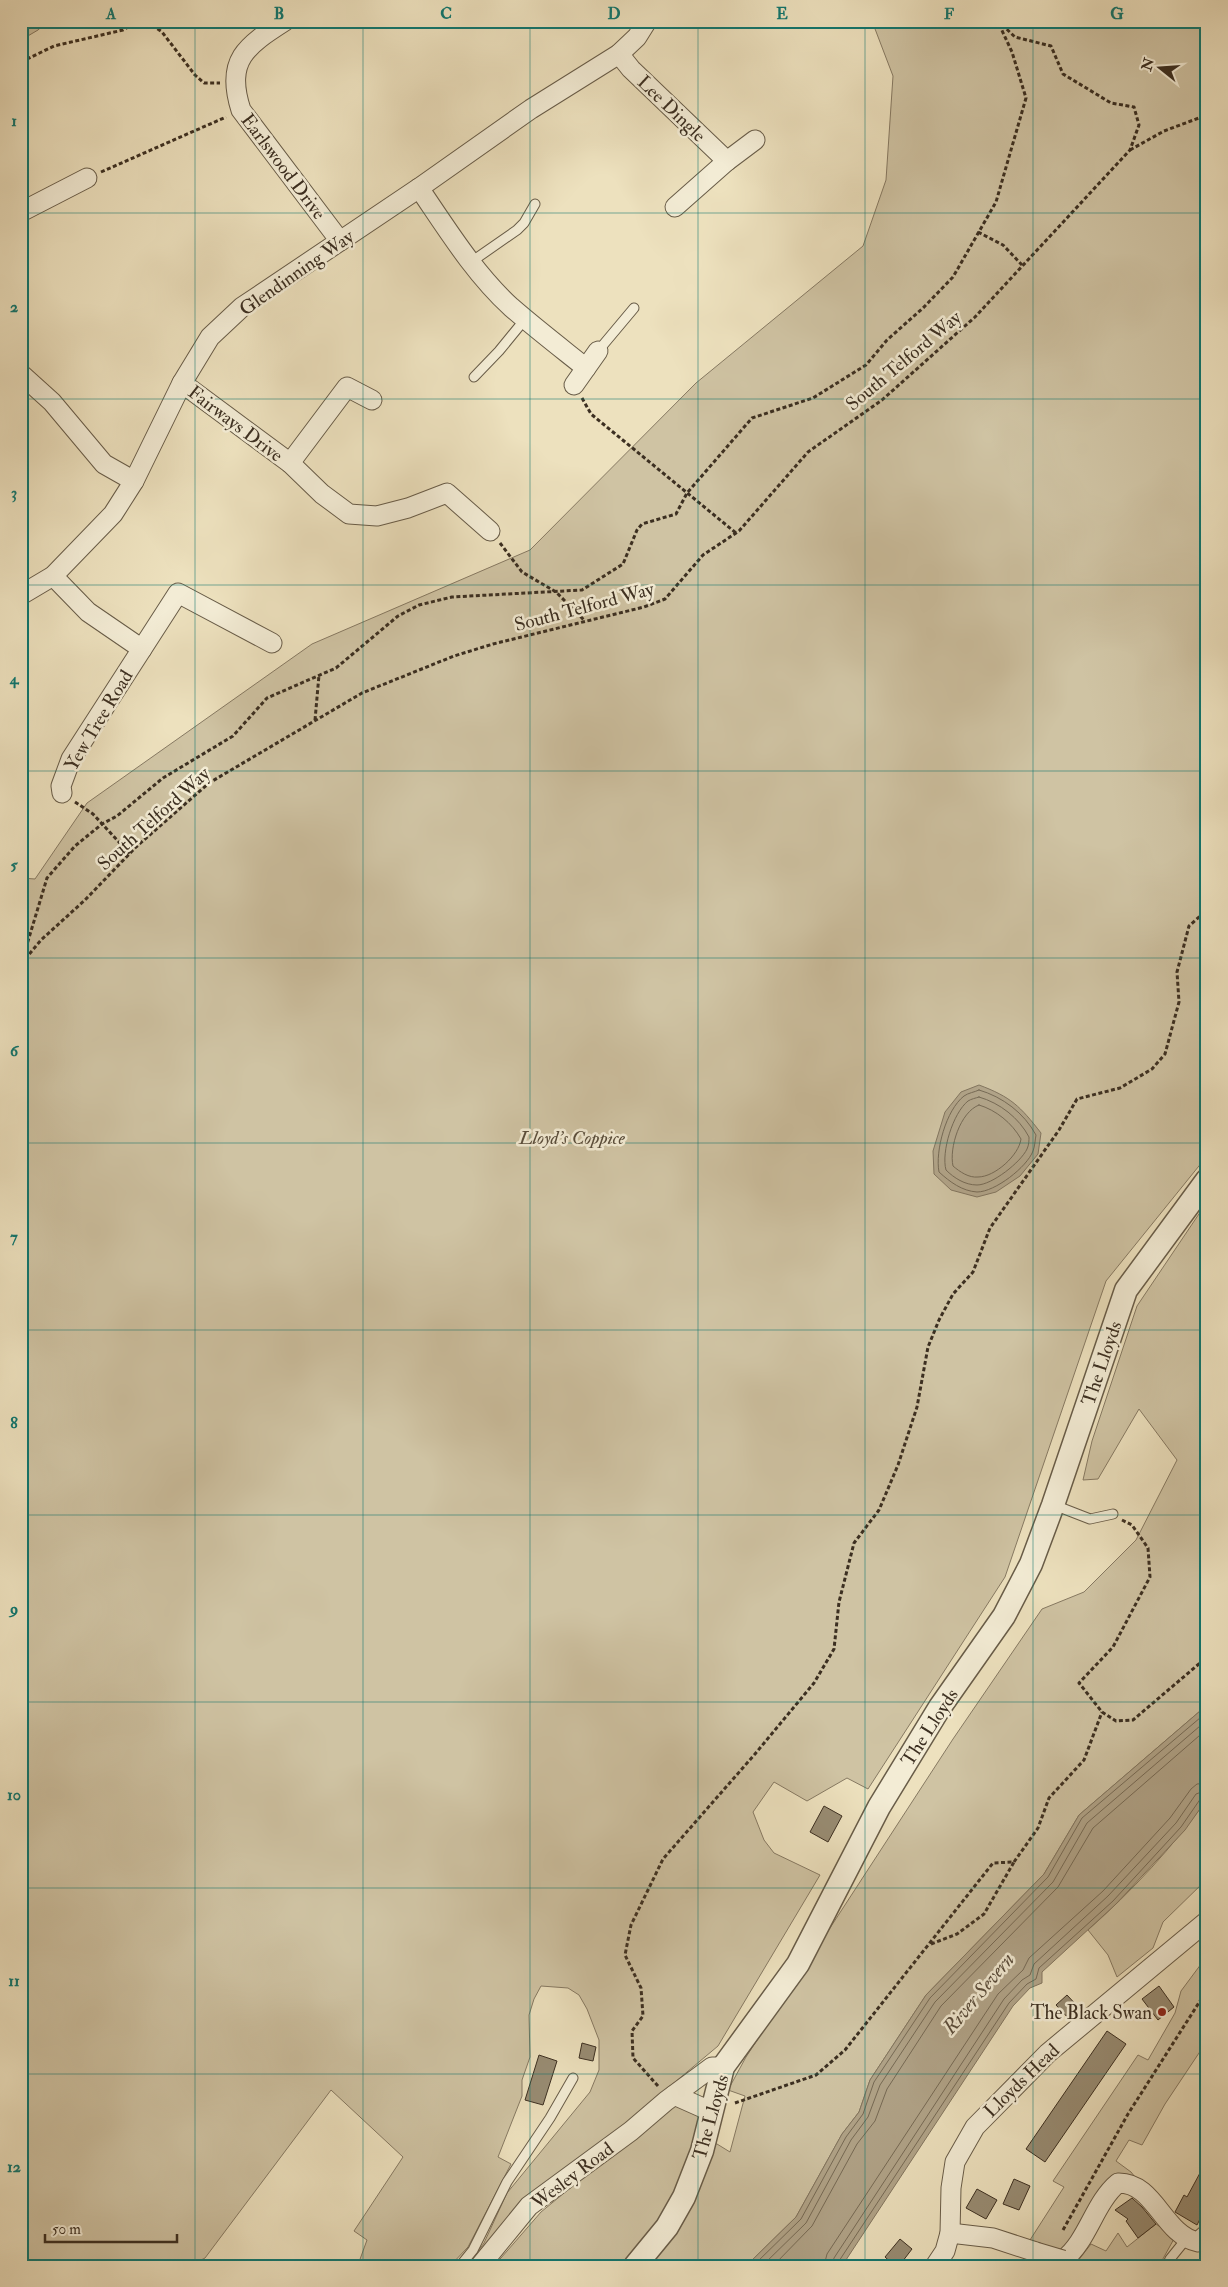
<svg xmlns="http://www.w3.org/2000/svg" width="1228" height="2287" font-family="'IM FELL Double Pica',serif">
<rect width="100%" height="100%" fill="#ede1be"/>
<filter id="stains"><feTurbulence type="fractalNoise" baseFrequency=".004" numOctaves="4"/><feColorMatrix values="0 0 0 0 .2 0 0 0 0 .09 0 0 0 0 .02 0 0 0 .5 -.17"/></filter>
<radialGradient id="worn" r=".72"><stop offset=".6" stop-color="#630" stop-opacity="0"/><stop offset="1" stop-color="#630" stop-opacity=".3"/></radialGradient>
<g fill="#cfc3a3" stroke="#867962">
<path d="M21,21h27l-10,9 -17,10z"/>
<path d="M872,21h335v1135l-101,125 -101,296 -137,212 -21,-11 -40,23 -33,-19 -21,30 11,28 10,13 46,22 -102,171 -62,52 -183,168h-6l17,-23 23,-50 83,-101 9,-22v-30l-12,-31 -8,-14 -11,-7 -27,-2 -7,13 -5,16 1,42 -8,23v16l-24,61 13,7 -43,83 -18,19h-91v-4l8,-22 -13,-9 49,-74 -72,-67 -126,168 -16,8h-168v-1388l14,1 52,-76 225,-159 218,-94 166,-167 167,-137 23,-66 7,-104z"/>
<path d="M1207,1202v503l-128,110 -35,59 -118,121 -56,85 -11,32 -17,22 -46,83 -50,49h-252l47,-54 133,-109 28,12 -4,24 19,5 13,8 15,-56 -17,-6 18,-33 207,-318 89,-130 42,-17 52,-52 41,-80 -38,-51 -41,70 -15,1 9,-39 45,-135z"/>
<path d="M1207,1799v80l-44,43 -10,26 -36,29 -9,-22 -20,-25c44,-39 85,-83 119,-131z"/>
<path d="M1207,1956v85l-42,63 -23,41 -13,-5 -13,21 15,11 8,10 -22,-6 -7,2 -48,74 -32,-12 34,-53 -11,-6 85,-126 10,5 27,-47 6,-22z"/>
<path d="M1156,2224l19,13 -16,29h-85l17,-22 15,7 12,-18 9,14z"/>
</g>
<g fill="#b1a489" stroke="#82755f">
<path d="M979,1085c32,12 41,21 62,48l-3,21 -18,22 -24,16 -19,5 -26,-7 -17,-16 -1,-23 12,-39 16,-20z"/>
<path d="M1207,1705v94l-22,31 -69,74 -74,68v11l-12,5 -17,18 -171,260h-96l50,-49 46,-83 17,-22 11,-32 56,-85 118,-121 35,-59z"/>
</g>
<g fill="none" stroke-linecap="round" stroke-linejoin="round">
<g stroke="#766a55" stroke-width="1">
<path d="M979,1090c24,7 45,23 57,45 -1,5 -1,11 -3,16 -6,16 -38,41 -56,41 -15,-1 -27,-10 -38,-20 -4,-21 7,-62 25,-76 4,-3 11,-4 15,-6z"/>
<path d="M979,1097c21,6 40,21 50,40 0,3 0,8 -2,12 -6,13 -35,36 -50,36 -12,0 -23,-7 -31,-15 -5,-18 7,-57 22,-69 3,-2 8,-3 11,-4z"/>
<path d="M979,1105c17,5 33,18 42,34 -2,16 -26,38 -43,38 -9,1 -18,-5 -25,-11 -4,-18 7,-54 26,-61z"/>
<path d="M753,2266l48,-47 45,-82 17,-23 11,-32 56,-84 118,-121 34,-59 125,-106"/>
<path d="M762,2266l44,-43 45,-83 17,-23 12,-32 55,-83 118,-120 34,-59 120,-103"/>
<path d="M773,2266l39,-40 45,-82 18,-23 12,-32 54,-83 117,-119 35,-59 114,-99"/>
<path d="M824,2266l3,-12 171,-260 25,-24 6,-12 74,-67 67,-73 21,-29 6,-5 10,-1"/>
<path d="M832,2266l2,-8 170,-259 18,-19 8,-5 4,-11 74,-68 68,-73 20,-29 11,-4"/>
<path d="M838,2266l1,-5 170,-258 18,-19 9,-5 3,-11 74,-67 68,-74 20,-29 6,-2"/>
</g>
</g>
<g fill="#988c73" stroke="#3c2f21">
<path d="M824,1806l18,10 -14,26 -18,-10z"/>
<path d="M1159,1986l15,21 -16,13 -16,-21z"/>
<path d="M1067,1995l14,15 -11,10 -14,-15z"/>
<path d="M1107,2031l19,13 -81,118 -19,-13z"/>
<path d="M582,2043l14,4 -3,14 -14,-3z"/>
<path d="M539,2055l18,6 -14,44 -18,-5z"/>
<path d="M1207,2160v45l-10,20 -22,-13 9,-17 3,2z"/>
<path d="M1014,2179l16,7 -11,24 -16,-6z"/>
<path d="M977,2189l20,11 -11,19 -20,-11z"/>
<path d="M1132,2198l10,9 14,17 -18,14 -12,-17 2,-2 -13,-9z"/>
<path d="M900,2239l12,10 -13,17h-4l-10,-9z"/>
</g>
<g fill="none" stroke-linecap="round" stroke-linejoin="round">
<g stroke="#685c48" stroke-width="11">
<g id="service">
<path d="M471,262l46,-32 7,-7 11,-19"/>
<path d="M598,351l36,-43"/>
<path d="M474,377l25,-26 27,-33"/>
<path d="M1054,1505l36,14 23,-5"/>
<path d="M460,2266l13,-16 34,-68 43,-64 23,-40"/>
<path d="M1167,2266l3,-7 17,-21"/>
</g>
</g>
<g stroke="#685c48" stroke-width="21">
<g id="minor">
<path d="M285,21c-39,25 -60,39 -44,89l99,131"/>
<path d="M619,54l12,15 96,92 28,-21"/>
<path d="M419,188c28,41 55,85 92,119 24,21 50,41 75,61"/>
<path d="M675,207l52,-46"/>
<path d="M21,212l66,-34"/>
<path d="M21,374l31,28 52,62 30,17"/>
<path d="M182,383l108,80 32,31 27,20 28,2 31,-8 39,-15 43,38"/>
<path d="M574,385l24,-34"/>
<path d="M290,463l57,-76 25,13"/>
<path d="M53,576l35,36 54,37"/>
<path d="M21,595l32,-19 60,-62 21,-33 48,-98 28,-46 32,-30 177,-119 112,-79 88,-55 18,-17 10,-16"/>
<path d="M62,793l-1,-7 10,-27 107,-166 94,50"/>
<path d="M674,2095l36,16"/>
<path d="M950,2233l43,5 43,14"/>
<path d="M1063,2260c25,-19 31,-57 55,-77 37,-1 45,52 80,59l9,-8"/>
<path d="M480,2266l49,-60 102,-75 35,-30 46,-34h11"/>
<path d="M935,2266l10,-15 5,-18 1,-45 4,-26 20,-35 73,-74 159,-132"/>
</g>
</g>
<g stroke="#685c48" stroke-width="25">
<path id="tertiary" d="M635,2266l32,-39 17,-30 18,-46 21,-84 75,-103 81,-157 61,-100 64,-91 27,-52 22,-59 73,-215 81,-110"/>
</g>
<g stroke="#3c2f21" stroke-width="3" stroke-dasharray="4 2.5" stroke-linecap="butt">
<path d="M147,21l15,11 33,43 9,8h16"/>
<path d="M21,62l33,-16 69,-16 15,-9"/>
<path d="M1130,150l34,-19 43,-16"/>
<path d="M101,172l125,-55"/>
<path d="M978,232l25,13 19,20"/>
<path d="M582,398l9,16 145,119"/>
<path d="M500,543l22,29 34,20 29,29"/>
<path d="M315,720l4,-45"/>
<path d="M75,802l18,12 37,40"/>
<path d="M22,961l25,-83 28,-32 27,-22 15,-8 46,-38 70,-42 34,-38 69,-30 62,-52 21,-11 33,-8 130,-7 41,-26 14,-34 5,-6 34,-10 11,-21 65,-75 61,-20 53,-33 21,-25 36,-32 30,-31 43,-75 30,-104 -14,-46 -14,-30"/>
<path d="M21,964l20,-24 44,-40 51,-53 73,-64 153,-90 92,-37 39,-12 151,-37 21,-8 38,-44 36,-24 69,-79 74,-52 93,-83 155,-167 9,-25 -5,-18 -23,-4 -48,-29 -12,-28 -36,-9 -17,-16"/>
<path d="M1122,1520l10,5 16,23 2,29 -37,70 -34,36 23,29 14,9 17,-1 67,-57"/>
<path d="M931,1944l26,-10 27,-20 30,-52"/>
<path d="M658,2086l-25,-28 -1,-27 11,-15 -2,-28 -16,-33 6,-30 32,-66 92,-105 59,-71 20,-34 5,-47 15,-59 25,-33 19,-45 19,-58 11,-60 11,-27 14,-26 20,-22 17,-44 69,-98 18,-31 43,-11 32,-19 13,-15 14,-52 -2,-30 12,-46 18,-16"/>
<path d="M735,2103l81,-28 29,-25 148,-187 21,-1 24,-34 11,-30 35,-38 18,-48"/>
<path d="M1063,2230l65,-116 79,-124"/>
</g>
<use href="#service" stroke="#f3ecd5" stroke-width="9"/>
<use href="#minor" stroke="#f3ecd5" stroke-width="19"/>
<use href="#tertiary" stroke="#f3ecd5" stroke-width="22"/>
<g stroke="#685c48" stroke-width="21" stroke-linecap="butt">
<path id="minor-bridge" d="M1036,2252l27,8"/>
</g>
<use href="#minor-bridge" stroke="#f3ecd5" stroke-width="19"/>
</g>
<path fill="none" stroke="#0f766e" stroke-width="1" stroke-opacity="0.55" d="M195,21v2245M363,21v2245M530,21v2245M698,21v2245M865,21v2245M1033,21v2245M21,213h1186M21,399h1186M21,585h1186M21,771h1186M21,958h1186M21,1143h1186M21,1330h1186M21,1515h1186M21,1702h1186M21,1888h1186M21,2074h1186"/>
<circle fill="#8f2418" stroke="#f3ecd5" stroke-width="2" cx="1162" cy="2012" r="5"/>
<g text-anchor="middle" stroke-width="5" stroke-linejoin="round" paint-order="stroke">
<g font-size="19" fill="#3c2f21" stroke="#f3ecd5">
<text transform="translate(672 108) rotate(44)" y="7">Lee Dingle</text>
<text transform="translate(284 166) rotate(53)" y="7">Earlswood Drive</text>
<text transform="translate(296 272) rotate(-35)" y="7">Glendinning Way</text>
<text transform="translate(903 360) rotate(-40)" y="7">South Telford Way</text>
<text transform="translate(236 423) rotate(37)" y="7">Fairways Drive</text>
<text transform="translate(584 606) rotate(-15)" y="7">South Telford Way</text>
<text transform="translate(98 720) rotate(-59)" y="7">Yew Tree Road</text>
<text transform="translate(153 818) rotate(-42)" y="7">South Telford Way</text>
<text transform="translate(1101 1363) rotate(-71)" y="7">The Lloyds</text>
<text transform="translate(929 1727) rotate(-57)" y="7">The Lloyds</text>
<text transform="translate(1021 2080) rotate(-44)" y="7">Lloyds Head</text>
<text transform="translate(710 2117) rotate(-74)" y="7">The Lloyds</text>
<text transform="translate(572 2175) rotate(-37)" y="7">Wesley Road</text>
</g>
<g font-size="19" font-style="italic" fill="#594d3b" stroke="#f3ecd5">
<text x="572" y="1144">Lloyd's Coppice</text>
</g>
<g font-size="19" fill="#3c2f21" stroke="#f3ecd5" text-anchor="end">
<text x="1152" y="2019">The Black Swan</text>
</g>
<g font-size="20" font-style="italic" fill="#594c3b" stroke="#f3ecd5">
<text transform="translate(978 1993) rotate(-50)" y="7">River Severn</text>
</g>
</g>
<rect width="1228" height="2287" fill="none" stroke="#ede1be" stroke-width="55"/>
<g transform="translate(1160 68) rotate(287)" stroke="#f3ecd5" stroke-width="4" paint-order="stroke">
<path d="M0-4L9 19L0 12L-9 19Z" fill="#3c2f21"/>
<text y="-8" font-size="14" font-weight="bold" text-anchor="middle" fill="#3c2f21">N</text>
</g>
<path d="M45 2234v8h132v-8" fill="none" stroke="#3c2f21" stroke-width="2.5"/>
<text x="52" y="2234" font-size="15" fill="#3c2f21" stroke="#f3ecd5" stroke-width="4" paint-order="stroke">50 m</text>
<rect x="28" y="28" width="1172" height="2232" fill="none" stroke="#0f766e" stroke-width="2"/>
<g font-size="16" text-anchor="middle" font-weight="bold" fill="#0f766e">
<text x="111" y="19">A</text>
<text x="279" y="19">B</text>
<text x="446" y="19">C</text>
<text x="614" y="19">D</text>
<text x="782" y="19">E</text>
<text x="949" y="19">F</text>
<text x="1117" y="19">G</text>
<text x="14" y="126">1</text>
<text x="14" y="312">2</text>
<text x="14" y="498">3</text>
<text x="14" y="684">4</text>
<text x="14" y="870">5</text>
<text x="14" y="1056">6</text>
<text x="14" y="1242">7</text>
<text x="14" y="1428">8</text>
<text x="14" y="1614">9</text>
<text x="14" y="1800">10</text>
<text x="14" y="1986">11</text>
<text x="14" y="2172">12</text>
</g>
<rect width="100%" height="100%" filter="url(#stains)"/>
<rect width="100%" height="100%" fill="url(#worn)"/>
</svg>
